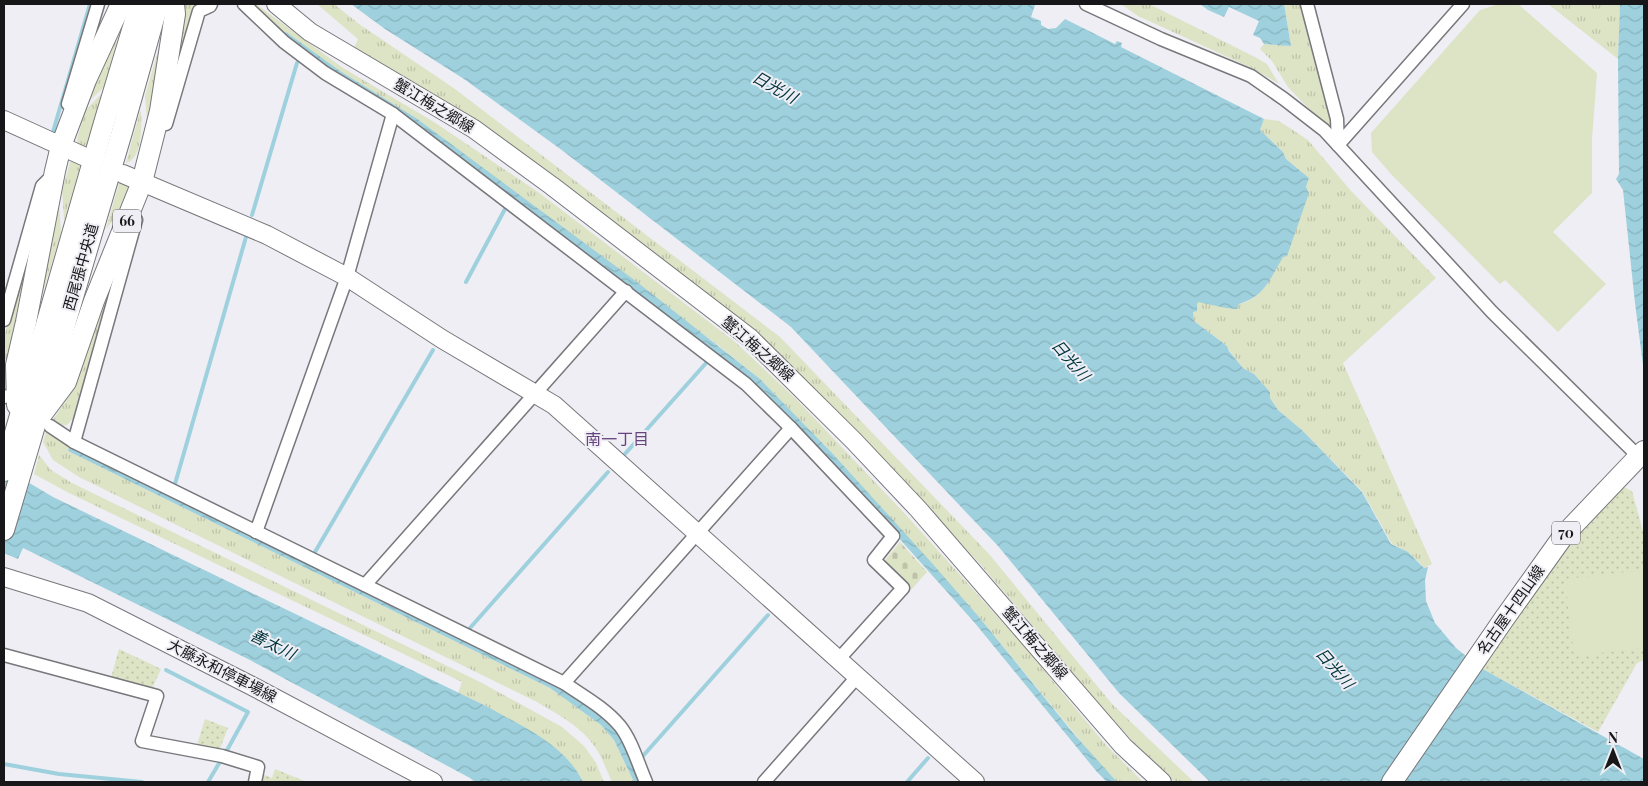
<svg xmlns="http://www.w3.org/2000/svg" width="1648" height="786" font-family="'Playfair Display','Noto Sans JP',serif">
<defs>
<pattern id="grass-tufts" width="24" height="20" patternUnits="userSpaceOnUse" patternTransform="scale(1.25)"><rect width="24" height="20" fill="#dde3c5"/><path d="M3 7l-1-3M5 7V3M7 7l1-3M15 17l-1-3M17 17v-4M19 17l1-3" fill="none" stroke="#bdc2a9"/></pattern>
<pattern id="cemetery-stones" width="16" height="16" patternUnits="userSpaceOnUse" patternTransform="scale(1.25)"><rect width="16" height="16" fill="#dde3c5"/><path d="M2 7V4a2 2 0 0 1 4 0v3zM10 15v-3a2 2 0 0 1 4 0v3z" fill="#bdc2a9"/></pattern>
<pattern id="park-dots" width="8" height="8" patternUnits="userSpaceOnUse" patternTransform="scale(1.25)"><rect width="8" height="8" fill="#dde3c5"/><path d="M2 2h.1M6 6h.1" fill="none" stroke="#bdc2a9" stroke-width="1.8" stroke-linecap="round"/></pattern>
<pattern id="water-waves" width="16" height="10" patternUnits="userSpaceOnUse" patternTransform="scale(1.25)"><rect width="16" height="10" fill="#9ed1dd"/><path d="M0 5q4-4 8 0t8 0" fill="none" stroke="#87b3bd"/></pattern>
</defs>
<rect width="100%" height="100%" fill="#eeeef4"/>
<g fill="url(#grass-tufts)">
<path d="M127,4l-23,83 -24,23z"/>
<path d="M183,4h16l-5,6 -27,95z"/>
<path d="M251,4h5l87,64 91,54 104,70 196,149 63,59 110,116 115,128 83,100 38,38h-26l-15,-15 -123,-150 -146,-163 -73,-75 -41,-33 -303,-228 -133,-82z"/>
<path d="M317,4h17l25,20 96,65 325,248 209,217 123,150 82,78h-19l-37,-35 -32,-35 -125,-147 -146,-157 -81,-77 -400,-283 4,-9z"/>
<path d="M1121,4h28l106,53 12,7 12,20 -25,-15 -116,-53z"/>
<path d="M1284,4h17l31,114 -3,12 -41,-43 -16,-26 -12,-12 4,-5 27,2z"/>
<path d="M1548,4h72l-2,55z"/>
<path d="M170,10l-22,123 -3,-37z"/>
<path d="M100,95h2l-16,53 -8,-5 -1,-4 8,-28z"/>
<path d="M140,111l1,1c1,13 1,48 -15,51z"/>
<path d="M1264,119l15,2 29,19 43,51 85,87 -93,85 89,201 -8,4 -4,-5 -12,-11 -16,-8 -30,-53 -59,-60 -25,-21 -24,-36 -11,-6 -14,-18 -2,-4 -33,-25 -1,-9 5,-10c16,-1 36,6 50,-1 31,-15 52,-91 61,-123l-23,-19 -3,-7 -23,-22z"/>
<path d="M75,160l6,3 -16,56h-1l-2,-29 8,-27 1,-2z"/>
<path d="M120,180l8,6 1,3 -8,22 -15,18z"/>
<path d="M58,190l3,43 -40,131z"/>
<path d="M38,224l-31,157 -1,8 -2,-1v-51z"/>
<path d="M121,252l-43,161 -11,12 -7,1 -7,-6 15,-23 29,-89z"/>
<path d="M47,429l22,18 -1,4 482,237 51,37 13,15 20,42h-22c-5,-11 -10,-25 -17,-35 -14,-21 -38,-33 -58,-45l-458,-225 -26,-17 -10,-18z"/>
<path d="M39,455l12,15 21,13 410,200 80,44 22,19 12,17 8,19h-21l-4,-8 -93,-68 -28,-13 4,-11 -393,-189 -35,-19z"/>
</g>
<path fill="url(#cemetery-stones)" d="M900,542l27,30 -16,18 -25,-26v-5z"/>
<g fill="url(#park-dots)">
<path d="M1621,486l11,5 12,44v125l-7,3 -39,69 -117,-64c45,-63 87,-126 140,-182z"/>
<path d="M119,649l42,20 -9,20 -41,-11z"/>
<path d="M205,719l23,9 -9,23 -23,-3z"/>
<path d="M275,769l32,13h-49l2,-9 12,5z"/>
</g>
<g fill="#dde3c5">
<path d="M1499,4h19l79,69 -5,66v54l-39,39 53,52 -48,48 -53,-52 -5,4 -109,-110 -19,-22 -1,-19 109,-123z"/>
<path d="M1644,570v78l-70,8 -9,-77z"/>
</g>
<g fill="url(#water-waves)">
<path d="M351,4h682l2,1 -4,12 10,4v4l7,4 8,-1 9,-9 50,25 2,-3 5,2 -1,4 143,72 -4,11 23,22 3,7 23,19 -3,9 3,6 -22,63 -4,1c-13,22 -18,39 -44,47l-2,5 -11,-1 -28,-6 -1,3v6l-4,1 1,9 33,25 2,5 14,17 11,6 16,18v6l8,12 25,21 59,61 29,52 17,8 16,16 4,-1 -3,13 1,21 9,22 21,25 25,20 163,91v23h-434l-91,-89 -121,-147 -207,-219 -228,-176 -99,-72 -79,-50z"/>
<path d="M1200,4h84l7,42 -27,-2 -4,-6 -7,-3 6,-14 -30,-14 -5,10 -16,-7z"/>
<path d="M1620,4h24v369l-9,-70 -12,-113 -7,-11 3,-5 -1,-115z"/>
<path d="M286,32l54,39 76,47 221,164 123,97 73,75 98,108 48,55 95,117 43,48h-10l-10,-10 -123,-150 -147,-164 -73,-74 -125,-98 -174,-131 -172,-119z"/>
<path d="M69,447l490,239 36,25 24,24 21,47h-6l-20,-42 -13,-15 -51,-37 -482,-237z"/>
<path d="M4,468l49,29 433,209c35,20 79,38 97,76h-108l-5,-4 -220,-118 -227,-112 -5,11 -14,-6z"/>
</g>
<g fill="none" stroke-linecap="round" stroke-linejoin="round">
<g stroke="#9ed1dd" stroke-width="4">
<path d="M53,132l37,-128"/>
<path d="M252,215l45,-152"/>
<path d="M466,282l39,-73"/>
<path d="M624,455l83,-93"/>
<path d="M175,484l71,-247"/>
<path d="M315,552l118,-202"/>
<path d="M470,628l138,-156"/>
<path d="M166,670l82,42 -22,40"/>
<path d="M642,757l126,-142"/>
<path d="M4,764l55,10 83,8"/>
<path d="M208,782l13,-22"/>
<path d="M907,782l21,-24"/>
</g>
<g stroke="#77777c" stroke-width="15">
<g id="street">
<path d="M244,4l40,38 41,31 68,41 353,270 45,44 102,108 -19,24 29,28 -65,72"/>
<path d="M1086,4l75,35 90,37 33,23 40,31 168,182 146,144"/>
<path d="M1307,4l30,115 1,26"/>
<path d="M68,104l30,-100"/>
<path d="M166,124l33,-113 11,-5 1,-2"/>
<path d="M1338,145l125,-141"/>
<path d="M136,220l-62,222 490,241c19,13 41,25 56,43 12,15 18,38 26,56"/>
<path d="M4,320l38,-134 6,-6"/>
<path d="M4,396l1,1"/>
<path d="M50,426l24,16"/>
<path d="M256,532l91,-255 46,-163"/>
<path d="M365,585l261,-294"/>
<path d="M4,655l153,41 -15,45 80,15 36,11 -3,15"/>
<path d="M564,683l227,-255"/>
<path d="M764,782l93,-105"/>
</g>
</g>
<g stroke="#77777c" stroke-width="20">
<g id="secondary">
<path d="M276,4l34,28 164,97 78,57 198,152 104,103 65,69 204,236 39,36"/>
<path d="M4,120l79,36"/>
<path d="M123,174l144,61 80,42 95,62 112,66 421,377"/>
<path d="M4,577l84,26 164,83 181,96"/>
</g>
</g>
<g stroke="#77777c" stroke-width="22">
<g id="primary">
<path d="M17,405l-1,-40 10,-43 29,-151 6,-25 25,-66 35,-76"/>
<path d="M42,414l24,-32 28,-81 48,-119 18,-71 15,-97 -1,-10"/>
<path d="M4,471l100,-348 36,-119"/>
<path d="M4,530l118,-398 36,-128"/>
<path d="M1392,782l112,-163 60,-84 80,-84"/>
</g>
</g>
<use href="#street" stroke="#fff" stroke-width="12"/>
<use href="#secondary" stroke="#fff" stroke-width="18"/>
<use href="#primary" stroke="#fff" stroke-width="20"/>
</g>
<g text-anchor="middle" stroke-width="4" stroke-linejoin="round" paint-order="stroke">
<g fill="#eeeef4" stroke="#58585b" stroke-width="1">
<rect x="113" y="209.5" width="28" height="23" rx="4"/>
<rect x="1552" y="521.5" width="28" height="23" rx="4"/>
</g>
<g font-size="14" font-weight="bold" fill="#171719">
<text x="127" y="226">66</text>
<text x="1566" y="538">70</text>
</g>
<g font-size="15" fill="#171719" stroke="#eeeef4">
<text transform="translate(434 106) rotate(31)" y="5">蟹江梅之郷線</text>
<text transform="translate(81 267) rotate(-74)" y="5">西尾張中央道</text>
<text transform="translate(758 349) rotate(41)" y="5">蟹江梅之郷線</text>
<text transform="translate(1511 610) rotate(-55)" y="5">名古屋十四山線</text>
<text transform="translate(1035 643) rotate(49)" y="5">蟹江梅之郷線</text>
<text transform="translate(222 671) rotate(27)" y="5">大藤永和停車場線</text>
</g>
<g font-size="16" font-style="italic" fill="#01333c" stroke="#eeeef4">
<text transform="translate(775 87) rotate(29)" y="6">日光川</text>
<text transform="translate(1071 360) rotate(49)" y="6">日光川</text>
<text transform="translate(273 644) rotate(26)" y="6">善太川</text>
<text transform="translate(1335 668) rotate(49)" y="6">日光川</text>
</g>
<g font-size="16" fill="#68447e" stroke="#eeeef4">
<text x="617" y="445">南一丁目</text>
</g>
</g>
<rect width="1648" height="786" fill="none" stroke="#171719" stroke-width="10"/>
<g transform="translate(1613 751)" stroke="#eeeef4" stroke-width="4" paint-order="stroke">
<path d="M0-4L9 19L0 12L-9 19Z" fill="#171719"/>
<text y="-8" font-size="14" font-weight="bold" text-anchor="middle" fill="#171719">N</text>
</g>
</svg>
